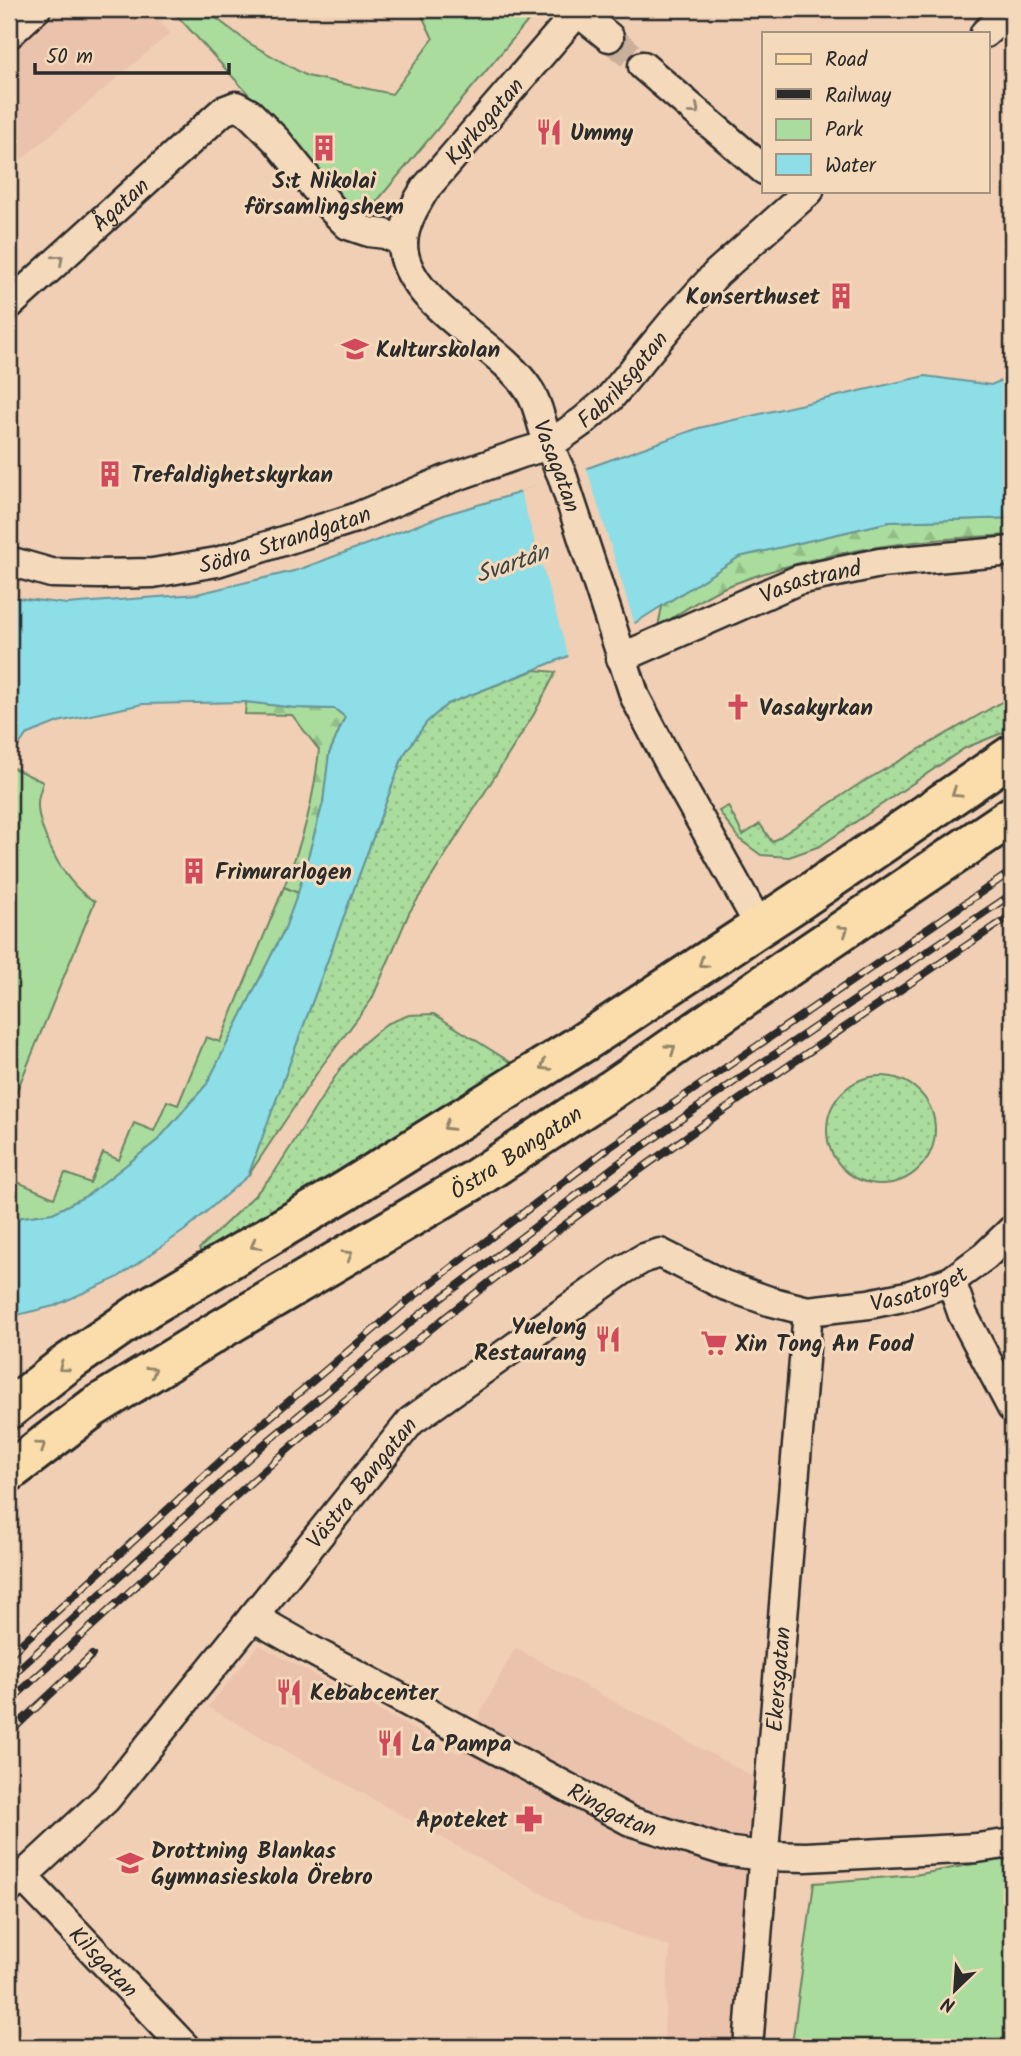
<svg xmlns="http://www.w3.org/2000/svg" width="1021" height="2056" font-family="Kalam,sans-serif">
<defs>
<pattern id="grass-dots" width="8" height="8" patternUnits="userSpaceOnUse" patternTransform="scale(1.75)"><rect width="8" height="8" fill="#aadc9d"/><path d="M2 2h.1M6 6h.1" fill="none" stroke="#92bd87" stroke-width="1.8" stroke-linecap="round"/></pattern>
<pattern id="forest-firs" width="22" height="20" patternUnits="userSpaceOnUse" patternTransform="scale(1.75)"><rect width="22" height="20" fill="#aadc9d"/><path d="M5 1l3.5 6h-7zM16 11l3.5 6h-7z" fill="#92bd87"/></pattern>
</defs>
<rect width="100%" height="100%" fill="#f0cfb4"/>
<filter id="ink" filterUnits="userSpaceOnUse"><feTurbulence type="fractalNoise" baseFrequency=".0143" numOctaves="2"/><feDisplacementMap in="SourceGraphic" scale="14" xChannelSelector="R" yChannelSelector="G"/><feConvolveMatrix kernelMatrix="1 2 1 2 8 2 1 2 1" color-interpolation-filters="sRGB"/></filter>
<g filter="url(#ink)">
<g fill="#ebc2ac">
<path d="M9,9h141l20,24 -161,137z"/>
<path d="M259,1645l200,109 56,-106 244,132 -25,267h-71l7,-100 -86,-30 -376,-210z"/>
</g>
<g fill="url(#grass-dots)" stroke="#6a8464" stroke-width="2">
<path d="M535,670l21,2 -22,42 -125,199 -37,86 -51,68 -73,109 155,-420 23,-33 21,-19z"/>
<path d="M1012,696v33l-47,19 -145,98 -31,11 -28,-2 -22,-16 -20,-28 9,-5 15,29 17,-11 12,18 84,-56z"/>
<path d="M434,1014l84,53 -314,192 -5,-10 56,-54 19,-22 66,-104 21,-24 25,-21 23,-9z"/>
<circle cx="881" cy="1130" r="54"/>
</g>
<g fill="url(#forest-firs)" stroke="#6a8464" stroke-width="2">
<path d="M1012,518v17c-97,4 -193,15 -284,51 -22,8 -49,28 -70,41l4,-21 77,-49 150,-35z"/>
<path d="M246,702l50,6 39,1 10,8 -16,37 -6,49 -25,90 -14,-6c20,-50 29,-83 35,-137l-27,-35 -47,-1z"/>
</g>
<g fill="#aadc9d" stroke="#6a8464" stroke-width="2">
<path d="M171,9h33l45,34 58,33 85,18 41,-55 -14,-30h119l-176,210z"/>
<path d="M9,766l34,16c-2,7 -5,14 -5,21 -1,29 30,87 57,98l-86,209z"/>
<path d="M284,887l14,6 -13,35 -78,156 -49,56 -70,55 -35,18 -44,6v-41l45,20 11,-25 25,10 13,-30 16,7 15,-37 20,8 13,-30 11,4 28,-68 14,5z"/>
<path d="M1012,1857v190h-171l-49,-3 22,-161 101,-8z"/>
</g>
<path fill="#8ddee6" stroke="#66969b" stroke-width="2" d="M925,376l66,9 21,-9v142l-123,4 -150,35 -104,66 -69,34 -119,47 -21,19 -23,33 -155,420 -63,54 -68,48 -63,28 -45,11v-98l44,-6 35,-18 70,-55 49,-56 78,-156 13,-35 25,-90 6,-49 16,-37 -10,-8 -39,-1 -50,-6 -103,2 -85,18 -32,13 -17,25v-163l58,7 130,-10 101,-24 149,-56 68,-20 184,-66z"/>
<path fill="#f0cfb4" d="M586,466l49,159 -66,33 -49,-167z"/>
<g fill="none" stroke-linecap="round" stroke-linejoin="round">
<path stroke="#c9ae99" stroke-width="28" stroke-dasharray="28 14" stroke-linecap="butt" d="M609,37l34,29"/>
<g stroke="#2b2b2b" stroke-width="33">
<g id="minor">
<path id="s1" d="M580,9l-155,180c-9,15 -21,34 -22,54 -1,59 97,101 126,147 8,11 11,28 15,40 5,16 11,30 18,45l73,222 48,92 76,136"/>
<path d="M578,12l31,25"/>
<path d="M985,33l27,-24"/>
<path d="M9,34l27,-25"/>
<path d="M643,66l121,104"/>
<path id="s2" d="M9,305l214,-194 13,-5 13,7 28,28 55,68 16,16 21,7 16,2 18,8"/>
<path id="s3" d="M9,561l42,12 48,1 54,-1 64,-11 138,-44 93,-39 74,-26 27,-8 34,-24 26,-22 67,-81 41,-45 92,-82"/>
<path id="s4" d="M621,658l177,-78 82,-17 132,-12"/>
<path d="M951,1281l12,34 49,93"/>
<path id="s5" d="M253,1617l58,33 319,171 95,30 38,5 43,1 171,-9 35,-5"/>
<path id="s6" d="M23,1877l162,170"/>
<path id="s7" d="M9,1889l97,-90 305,-378 212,-151 21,-12 16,-5 64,32 45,16 39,10 61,-7 38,-8 44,-15 34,-25 27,-26"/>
<path id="s8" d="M748,2047l60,-736"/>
</g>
</g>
<g stroke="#2b2b2b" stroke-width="44">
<g id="primary">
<path d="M9,1409l56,-44 82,-57 198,-117 239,-149 216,-142 212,-145"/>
<path id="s9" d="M9,1472l85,-65 122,-75 258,-152 137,-90 176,-122 225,-152"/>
</g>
</g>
<use href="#minor" stroke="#f4d9bb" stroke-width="28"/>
<use href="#primary" stroke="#faddab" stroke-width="38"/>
<g stroke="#2b2b2b" stroke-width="8">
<g id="rail">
<path d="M9,1655l241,-221 160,-135 197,-150 405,-278"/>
<path d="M9,1678l254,-233 160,-133 196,-149 125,-88 268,-181"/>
<path d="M9,1702c139,-127 276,-255 423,-374 185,-150 383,-281 580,-413"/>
<path d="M9,1733l83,-78"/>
</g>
</g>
<use href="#rail" stroke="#f4d9bb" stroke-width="5" stroke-dasharray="16" stroke-linecap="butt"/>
</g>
<defs><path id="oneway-chevron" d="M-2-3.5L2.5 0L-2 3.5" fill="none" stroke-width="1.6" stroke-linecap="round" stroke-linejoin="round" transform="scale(1.75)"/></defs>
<g stroke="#908273">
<use href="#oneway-chevron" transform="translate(695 110) rotate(41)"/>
<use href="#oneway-chevron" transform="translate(59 259) rotate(-42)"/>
</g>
<g stroke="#92846b">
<use href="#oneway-chevron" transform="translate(956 793) rotate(146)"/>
<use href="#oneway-chevron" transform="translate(844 930) rotate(-34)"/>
<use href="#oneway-chevron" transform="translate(703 963) rotate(146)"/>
<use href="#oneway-chevron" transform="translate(671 1049) rotate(-35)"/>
<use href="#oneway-chevron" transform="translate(545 1066) rotate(148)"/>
<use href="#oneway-chevron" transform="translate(448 1126) rotate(149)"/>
<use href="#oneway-chevron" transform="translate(255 1245) rotate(149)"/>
<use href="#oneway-chevron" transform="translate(348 1255) rotate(-31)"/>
<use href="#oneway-chevron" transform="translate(63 1367) rotate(143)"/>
<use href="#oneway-chevron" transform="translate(152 1371) rotate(-32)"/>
<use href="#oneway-chevron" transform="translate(41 1446) rotate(-36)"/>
</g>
</g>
<defs>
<g id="restaurant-bare" transform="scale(2.1)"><path d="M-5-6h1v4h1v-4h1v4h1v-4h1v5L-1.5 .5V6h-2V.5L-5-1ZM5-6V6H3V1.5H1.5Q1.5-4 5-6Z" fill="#d1495b" stroke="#f4d9bb" stroke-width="2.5" paint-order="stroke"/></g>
<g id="building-bare" transform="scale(2.1)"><path d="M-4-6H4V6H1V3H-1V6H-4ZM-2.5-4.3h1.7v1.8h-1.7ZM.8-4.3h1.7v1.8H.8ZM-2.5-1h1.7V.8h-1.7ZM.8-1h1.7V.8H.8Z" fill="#d1495b" stroke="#f4d9bb" stroke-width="2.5" paint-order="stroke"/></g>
<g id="school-bare" transform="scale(2.1)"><path d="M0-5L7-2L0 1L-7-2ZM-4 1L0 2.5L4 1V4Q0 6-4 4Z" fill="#d1495b" stroke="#f4d9bb" stroke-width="2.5" paint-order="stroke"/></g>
<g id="church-bare" transform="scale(2.1)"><path d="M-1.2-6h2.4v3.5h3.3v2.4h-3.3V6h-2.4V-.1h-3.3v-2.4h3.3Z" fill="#d1495b" stroke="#f4d9bb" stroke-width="2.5" paint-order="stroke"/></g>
<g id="supermarket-bare" transform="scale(2.1)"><path d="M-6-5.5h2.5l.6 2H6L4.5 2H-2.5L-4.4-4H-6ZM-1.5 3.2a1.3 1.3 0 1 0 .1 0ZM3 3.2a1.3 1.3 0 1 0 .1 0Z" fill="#d1495b" stroke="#f4d9bb" stroke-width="2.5" paint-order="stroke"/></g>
<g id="pharmacy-bare" transform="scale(2.1)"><path d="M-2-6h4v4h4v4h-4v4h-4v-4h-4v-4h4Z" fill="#d1495b" stroke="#f4d9bb" stroke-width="2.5" paint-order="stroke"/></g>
</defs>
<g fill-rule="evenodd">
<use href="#restaurant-bare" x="549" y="132"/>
<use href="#building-bare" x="324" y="148"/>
<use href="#building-bare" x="841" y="296"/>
<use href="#school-bare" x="355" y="349"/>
<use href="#building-bare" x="110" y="474"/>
<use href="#church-bare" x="738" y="707"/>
<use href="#building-bare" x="194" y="871"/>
<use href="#restaurant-bare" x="608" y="1339"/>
<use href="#supermarket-bare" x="714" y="1343"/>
<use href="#restaurant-bare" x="289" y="1692"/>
<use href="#restaurant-bare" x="390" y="1743"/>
<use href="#pharmacy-bare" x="529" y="1819"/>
<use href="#school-bare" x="130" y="1863"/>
</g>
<g text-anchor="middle" stroke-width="6" stroke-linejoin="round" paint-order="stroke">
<g font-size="23" fill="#2b2b2b" stroke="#f4d9bb">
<text transform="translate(484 121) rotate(-49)" y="8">Kyrkogatan</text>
<text dy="8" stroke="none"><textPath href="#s2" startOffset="150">Ågatan</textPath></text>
<text dy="8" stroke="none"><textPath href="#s3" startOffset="662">Fabriksgatan</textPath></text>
<text dy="8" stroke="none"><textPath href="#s1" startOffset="576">Vasagatan</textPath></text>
<text dy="8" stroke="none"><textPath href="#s3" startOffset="282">Södra Strandgatan</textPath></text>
<text dy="8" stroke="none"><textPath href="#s4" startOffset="205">Vasastrand</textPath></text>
<text dy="8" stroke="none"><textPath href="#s9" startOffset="600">Östra Bangatan</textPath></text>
<text dy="8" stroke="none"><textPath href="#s7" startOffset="1192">Vasatorget</textPath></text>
<text dy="8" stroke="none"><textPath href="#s7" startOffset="539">Västra Bangatan</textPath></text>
<text dy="8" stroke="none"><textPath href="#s8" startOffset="369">Ekersgatan</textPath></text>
<text dy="8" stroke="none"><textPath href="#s5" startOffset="408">Ringgatan</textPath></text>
<text dy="8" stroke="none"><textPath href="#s6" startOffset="117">Kilsgatan</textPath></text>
</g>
<g font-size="23" font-weight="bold" fill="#2b2b2b" stroke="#f4d9bb" text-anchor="start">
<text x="570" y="140">Ummy</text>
<text x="324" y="188" text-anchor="middle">S:t Nikolai<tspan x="324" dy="26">församlingshem</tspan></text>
<text x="820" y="304" text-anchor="end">Konserthuset</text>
<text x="376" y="357">Kulturskolan</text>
<text x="131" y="482">Trefaldighetskyrkan</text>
<text x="759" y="715">Vasakyrkan</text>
<text x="215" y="879">Frimurarlogen</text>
<text x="587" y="1334" text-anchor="end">Yuelong<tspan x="587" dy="26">Restaurang</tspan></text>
<text x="735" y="1351">Xin Tong An Food</text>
<text x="310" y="1700">Kebabcenter</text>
<text x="411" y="1751">La Pampa</text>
<text x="508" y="1827" text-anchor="end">Apoteket</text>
<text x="151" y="1858">Drottning Blankas<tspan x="151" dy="26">Gymnasieskola Örebro</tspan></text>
</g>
<g font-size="24" font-style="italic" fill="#3a4647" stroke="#f4d9bb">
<text transform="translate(512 563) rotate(-19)" y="8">Svartån</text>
</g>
</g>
<rect width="1021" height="2056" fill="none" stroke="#f4d9bb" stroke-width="35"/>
<rect x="18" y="18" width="986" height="2021" fill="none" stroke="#2b2b2b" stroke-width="2.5" filter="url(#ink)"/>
<rect x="762" y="32" width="228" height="161" fill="#f4d9bb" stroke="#a49381" stroke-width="2"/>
<rect x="776" y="54" width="35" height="10" fill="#faddab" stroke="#a49381" stroke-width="2"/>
<text x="825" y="66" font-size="21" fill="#2b2b2b">Road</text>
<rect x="776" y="89" width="35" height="10" fill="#2b2b2b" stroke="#a49381" stroke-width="2"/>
<text x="825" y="102" font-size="21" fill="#2b2b2b">Railway</text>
<rect x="776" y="119" width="35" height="21" fill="#aadc9d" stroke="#a49381" stroke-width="2"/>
<text x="825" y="136" font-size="21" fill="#2b2b2b">Park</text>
<rect x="776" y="154" width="35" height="21" fill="#8ddee6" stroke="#a49381" stroke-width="2"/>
<text x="825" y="172" font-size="21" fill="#2b2b2b">Water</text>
<g transform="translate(955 1990) rotate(205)" stroke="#f4d9bb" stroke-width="5" paint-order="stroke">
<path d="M0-5L12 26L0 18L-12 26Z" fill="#2b2b2b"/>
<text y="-10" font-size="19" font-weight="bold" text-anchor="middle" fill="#2b2b2b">N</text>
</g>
<path d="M35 63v10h194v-10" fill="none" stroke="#2b2b2b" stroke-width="3.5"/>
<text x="46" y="63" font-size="21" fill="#2b2b2b" stroke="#f4d9bb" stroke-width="5" paint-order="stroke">50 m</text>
</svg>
